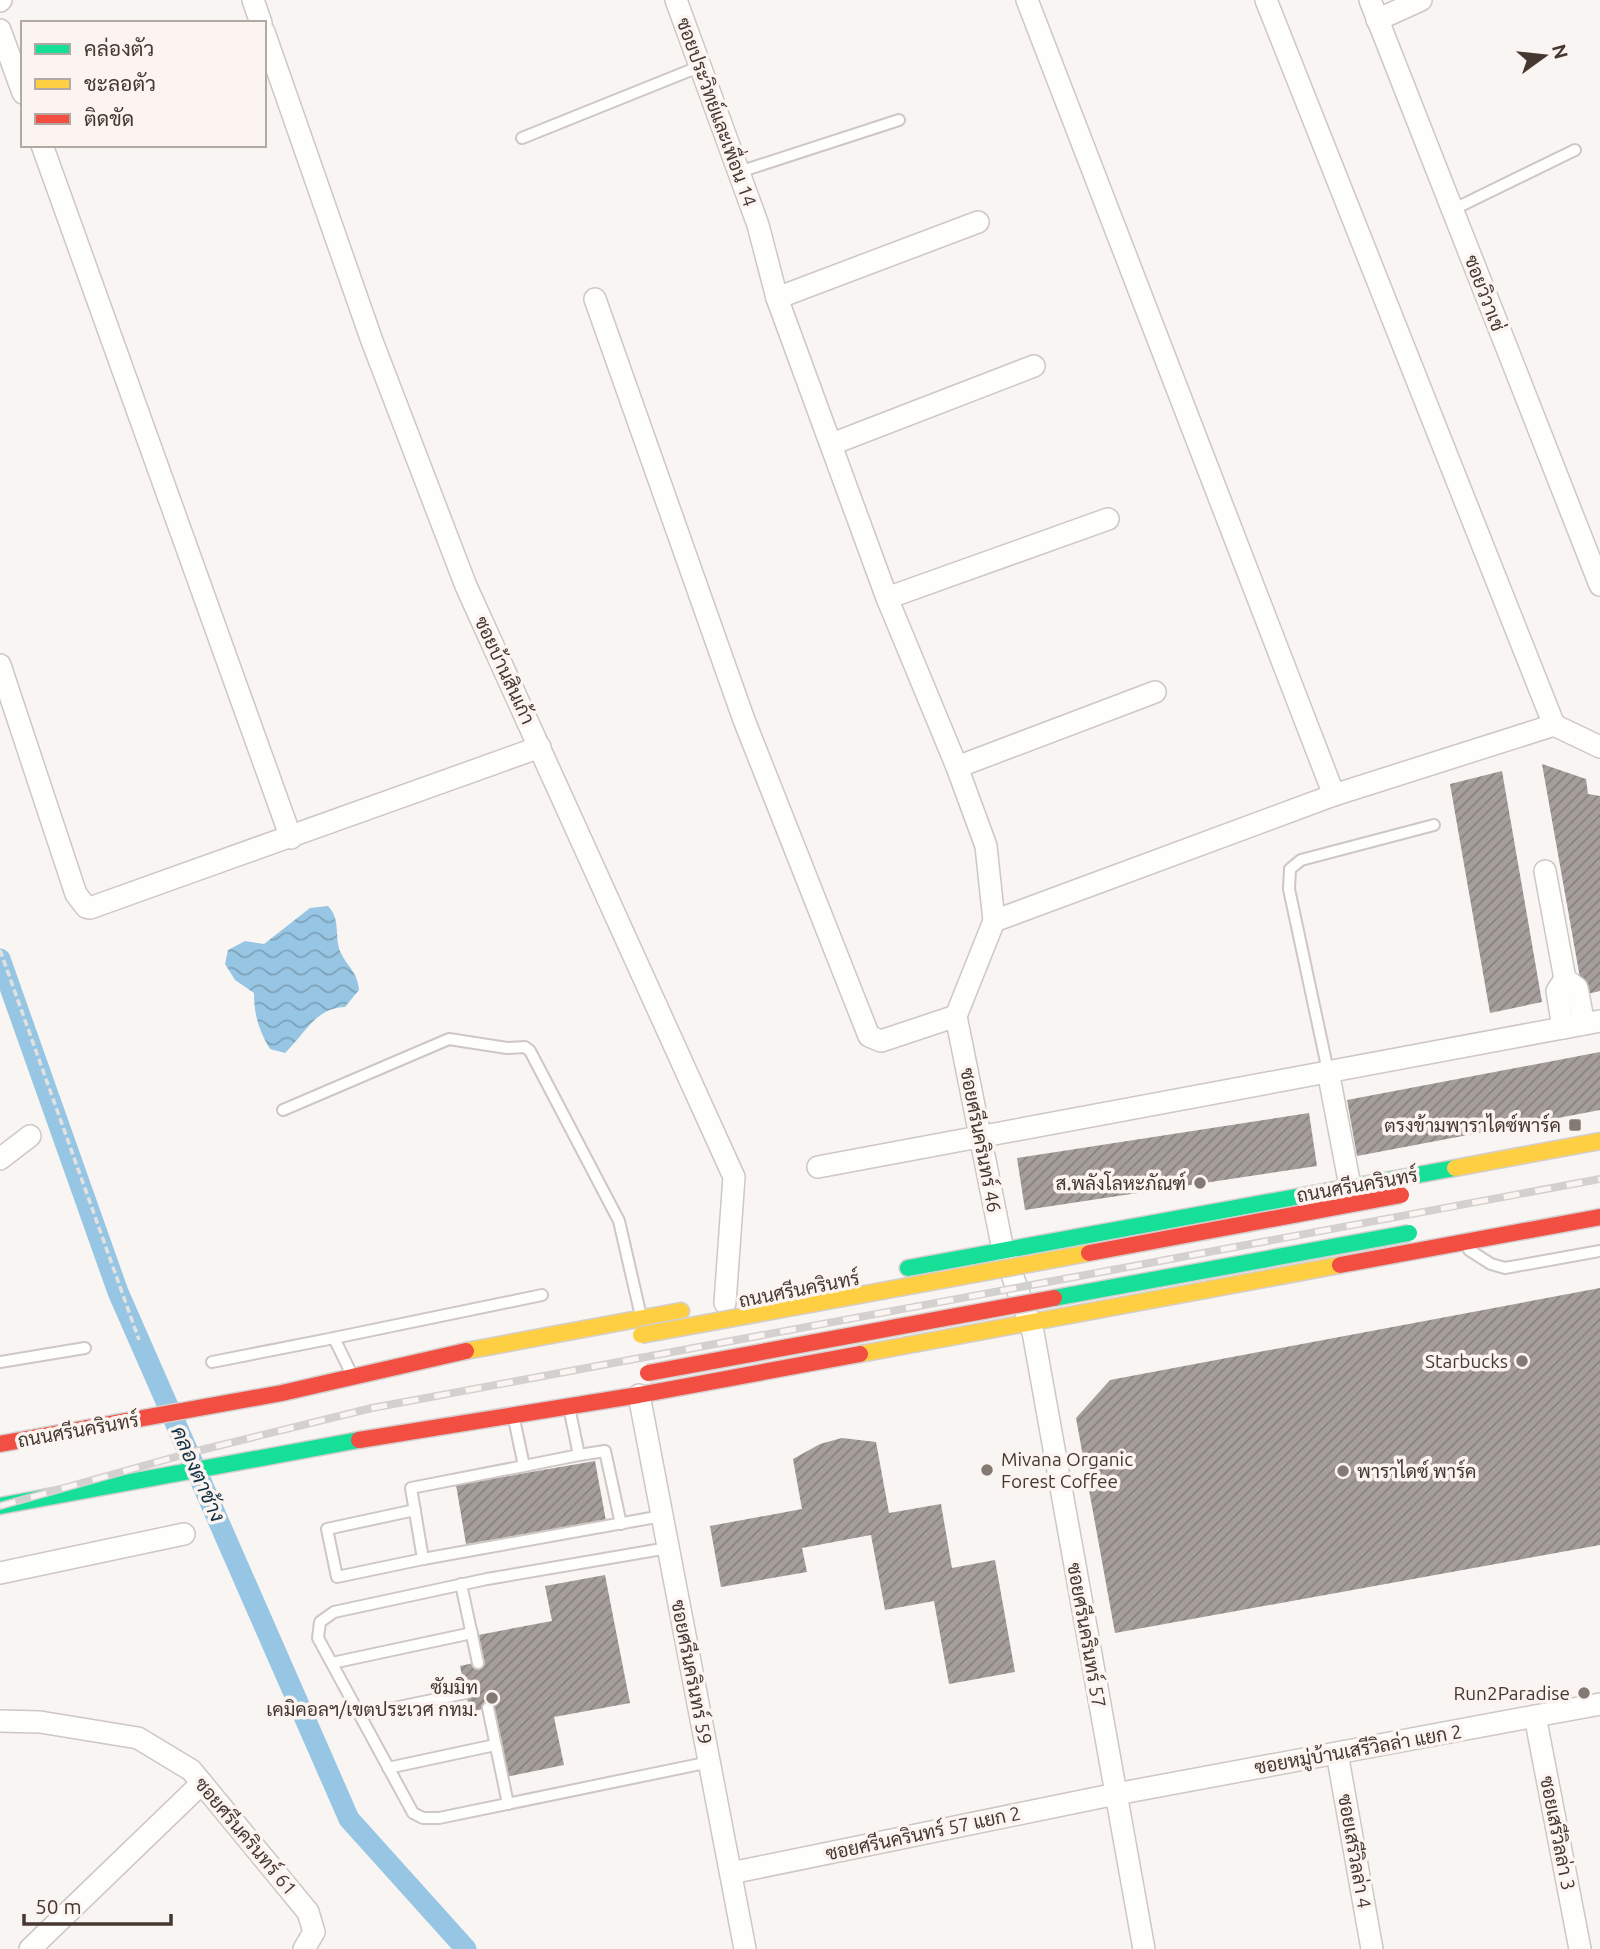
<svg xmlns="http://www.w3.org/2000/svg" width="1600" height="1949" font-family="Ubuntu,Sarabun,sans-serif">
<defs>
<pattern id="water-waves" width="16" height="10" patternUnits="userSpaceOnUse" patternTransform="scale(1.75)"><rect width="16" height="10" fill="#97c6e4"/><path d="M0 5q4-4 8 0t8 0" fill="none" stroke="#7da2b9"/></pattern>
<pattern id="building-hatch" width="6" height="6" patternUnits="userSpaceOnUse" patternTransform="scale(1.75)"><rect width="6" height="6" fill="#a59e9a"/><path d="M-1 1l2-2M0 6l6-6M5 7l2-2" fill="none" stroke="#88827e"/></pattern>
</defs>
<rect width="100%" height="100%" fill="#f8f5f3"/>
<path fill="url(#water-waves)" d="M328,906c14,14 5,33 14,49 6,12 16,18 17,35l-14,17c-30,1 -40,27 -60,46l-15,-4c-11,-18 -16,-34 -16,-56l-19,-13 -10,-16 3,-14 17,-9 19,3 46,-36z"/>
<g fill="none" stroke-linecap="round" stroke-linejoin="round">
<path stroke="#97c6e4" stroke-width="21" d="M0,959l118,333 231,527 117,130"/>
</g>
<g fill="url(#building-hatch)">
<path d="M1542,764l44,15 2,15 12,2v195l-17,4z"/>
<path d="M1502,771l40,231 -52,11 -40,-229z"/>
<path d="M1600,1052v58l-243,46 -10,-56z"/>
<path d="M1309,1113l8,53 -292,44 -8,-52z"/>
<path d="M1600,1288v257l-485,88 -39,-215 34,-38z"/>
<path d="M842,1438l34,4 13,71 52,-9 11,64 43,-8 20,112 -66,12 -15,-83 -49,9 -14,-75 -69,13 5,24 -86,15 -11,-61 92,-17 -9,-50 27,-15z"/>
<path d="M595,1461l11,60 -140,23 -10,-59z"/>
<path d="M605,1575l25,128 -76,14 10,48 -59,12 -13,-70 -22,5 -10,-46 23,-5 -5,-26 74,-14 -7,-35z"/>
</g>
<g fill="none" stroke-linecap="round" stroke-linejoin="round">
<g stroke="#cec7c3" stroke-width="14">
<g id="lane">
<path d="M522,138l179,-72"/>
<path d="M739,172l160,-52"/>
<path d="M1452,210l123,-60"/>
<path d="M1328,1071l-39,-182 1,-20 11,-9 133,-35"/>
<path d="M283,1110l166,-71 58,9 18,-1 5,4 89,170 21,91"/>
<path d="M1469,1250l22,14 14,4 95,-17"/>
<path d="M334,1338l208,-43"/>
<path d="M0,1362l85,-14"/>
<path d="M212,1362l122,-24 16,33"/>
<path d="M570,1412l9,43 26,-4 16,73"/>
<path d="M514,1419l10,47 -113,22 12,71 239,-43"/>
<path d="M524,1466l55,-11"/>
<path d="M415,1510l-88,19 10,48 86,-18"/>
<path d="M668,1548l-181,31 -153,33 -14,10 -2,16 95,175 10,5h16l271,-56"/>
<path d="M461,1584l17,79"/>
<path d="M332,1663l140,-30"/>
<path d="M488,1708l20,96"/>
<path d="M360,1715l106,-22"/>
<path d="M388,1768l107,-23"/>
</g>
</g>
<g stroke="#cec7c3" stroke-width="24">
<g id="street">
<path d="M253,0l8,23"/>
<path d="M676,0l82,225 19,73 110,300 70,169 29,79 8,75 -38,95 47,234 30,82 111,617"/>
<path d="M1027,0l307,795"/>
<path d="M1266,0l288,725"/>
<path d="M1370,0l230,585"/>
<path d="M0,1l1,-1"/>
<path d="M1377,20l44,-20"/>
<path d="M0,30l23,63"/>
<path d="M264,32l108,309 94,245 268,591 -9,126"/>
<path d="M42,145l249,693"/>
<path d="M777,298l201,-76"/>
<path d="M595,299l149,421 125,316 12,5 75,-25"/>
<path d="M832,444l202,-78"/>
<path d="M887,598l221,-79"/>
<path d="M0,665l76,229 10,13 4,1 450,-161"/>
<path d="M957,767l198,-75"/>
<path d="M1545,871l20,108 12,9 7,36"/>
<path d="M994,921l340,-126 220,-70 46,22"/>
<path d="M1563,1028l-6,-37 8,-12"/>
<path d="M1328,1071l22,115"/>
<path d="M0,1159l30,-23"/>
<path d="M818,1167l782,-146"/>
<path d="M639,1395l106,554"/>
<path d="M0,1573l184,-39"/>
<path d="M1535,1716l45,233"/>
<path d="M0,1721l40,1 98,16 53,32 117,142 6,20 -10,17"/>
<path d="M1337,1753l35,196"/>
<path d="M731,1873l385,-79 484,-90"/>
<path d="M30,1949l172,-166"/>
</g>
</g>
<g stroke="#d4cfce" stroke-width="19">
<g id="fast">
<path d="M908,1268l547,-100"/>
<path d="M0,1506l359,-66"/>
</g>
</g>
<g stroke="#d4cfce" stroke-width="19">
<g id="slow">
<path d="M1455,1168l145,-27"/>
<path d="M466,1351l215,-40"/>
<path d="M860,1354l480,-89"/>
</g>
</g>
<g stroke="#d4cfce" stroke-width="19">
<g id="jam">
<path d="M1340,1265l260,-48"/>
<path d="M359,1440l280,-45 221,-41"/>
<path d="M0,1444l282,-51 184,-42"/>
</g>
</g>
<path stroke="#e3e1e0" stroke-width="3.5" stroke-dasharray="7 3.5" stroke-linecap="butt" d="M0,950l139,390"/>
<use href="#lane" stroke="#fefefd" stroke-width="10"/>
<use href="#street" stroke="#fefefd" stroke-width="21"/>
<use href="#fast" stroke="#16e098" stroke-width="16"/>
<use href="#slow" stroke="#ffcf43" stroke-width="16"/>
<use href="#jam" stroke="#f24e42" stroke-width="16"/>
<g stroke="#d3d1d0" stroke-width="8">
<path id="rail" d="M0,1506l193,-54 179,-44 1228,-229"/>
</g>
<use href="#rail" stroke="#fbf4f0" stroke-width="5" stroke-dasharray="16" stroke-linecap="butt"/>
<g stroke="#d4cfce" stroke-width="19" stroke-linecap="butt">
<path id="fast-bridge" d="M1054,1298l355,-65"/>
</g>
<g stroke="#d4cfce" stroke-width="19" stroke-linecap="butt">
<path id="slow-bridge" d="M641,1335l448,-82"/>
</g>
<g stroke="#d4cfce" stroke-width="19" stroke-linecap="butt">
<g id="jam-bridge">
<path d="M1089,1253l312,-58"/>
<path d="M648,1373l406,-75"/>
</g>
</g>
<use href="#fast-bridge" stroke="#16e098" stroke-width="16"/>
<use href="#slow-bridge" stroke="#ffcf43" stroke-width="16"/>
<use href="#jam-bridge" stroke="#f24e42" stroke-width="16"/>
</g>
<g fill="#847a74" stroke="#fbf4f0" stroke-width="2.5">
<rect x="1568" y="1118" width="14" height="14" rx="3.5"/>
<circle cx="1200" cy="1183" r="7"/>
<circle cx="1522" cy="1361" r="7"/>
<circle cx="987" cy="1470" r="7"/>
<circle cx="1343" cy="1471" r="7"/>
<circle cx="1584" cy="1693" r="7"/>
<circle cx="492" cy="1698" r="7"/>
</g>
<g text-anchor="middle" stroke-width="7" stroke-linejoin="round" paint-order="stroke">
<g font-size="19" fill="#463830" stroke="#fbf4f0">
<text transform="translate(717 112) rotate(70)" y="7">ซอยประวิทย์และเพื่อน 14</text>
<text transform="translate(1485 293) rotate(69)" y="7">ซอยวิวาเช่</text>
<text transform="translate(505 670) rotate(65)" y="7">ซอยบ้านสินเก้า</text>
<text transform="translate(981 1140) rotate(79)" y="7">ซอยศรีนครินทร์ 46</text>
<text transform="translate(1357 1185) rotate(-10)" y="7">ถนนศรีนครินทร์</text>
<text transform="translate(799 1289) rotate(-11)" y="7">ถนนศรีนครินทร์</text>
<text transform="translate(78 1430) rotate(-10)" y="7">ถนนศรีนครินทร์</text>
<text transform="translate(1087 1635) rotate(80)" y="7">ซอยศรีนครินทร์ 57</text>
<text transform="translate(692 1672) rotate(79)" y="7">ซอยศรีนครินทร์ 59</text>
<text transform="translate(1358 1749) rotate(-10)" y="7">ซอยหมู่บ้านเสรีวิลล่า แยก 2</text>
<text transform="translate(923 1833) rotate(-12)" y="7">ซอยศรีนครินทร์ 57 แยก 2</text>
<text transform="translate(1558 1833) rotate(79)" y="7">ซอยเสรีวิลล่า 3</text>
<text transform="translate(246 1836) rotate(50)" y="7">ซอยศรีนครินทร์ 61</text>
<text transform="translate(1355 1851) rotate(80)" y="7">ซอยเสรีวิลล่า 4</text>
</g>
<g font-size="19" fill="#463830" stroke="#fbf4f0" text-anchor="end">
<text x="1561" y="1132">ตรงข้ามพาราไดซ์พาร์ค</text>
<text x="1186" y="1190">ส.พลังโลหะภัณฑ์</text>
<text x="1508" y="1368">Starbucks</text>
<text x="1001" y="1466" text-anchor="start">Mivana Organic<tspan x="1001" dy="22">Forest Coffee</tspan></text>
<text x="1357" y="1478" text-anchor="start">พาราไดซ์ พาร์ค</text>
<text x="478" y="1694">ซัมมิท<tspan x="478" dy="22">เคมิคอลฯ/เขตประเวศ กทม.</tspan></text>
<text x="1570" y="1700">Run2Paradise</text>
</g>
<g font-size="21" font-style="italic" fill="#143245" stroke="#fbf4f0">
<text transform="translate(198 1474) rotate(66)" y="7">คลองตาช้าง</text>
</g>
</g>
<rect x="21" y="21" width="245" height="126" fill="#fbf4f0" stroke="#b3a9a3" stroke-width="2"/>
<rect x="35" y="44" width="35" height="10" fill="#16e098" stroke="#b3a9a3" stroke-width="2"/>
<text x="84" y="56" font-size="21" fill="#463830">คล่องตัว</text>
<rect x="35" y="79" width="35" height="10" fill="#ffcf43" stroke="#b3a9a3" stroke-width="2"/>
<text x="84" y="91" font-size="21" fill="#463830">ชะลอตัว</text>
<rect x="35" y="114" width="35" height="10" fill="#f24e42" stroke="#b3a9a3" stroke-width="2"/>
<text x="84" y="126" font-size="21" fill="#463830">ติดขัด</text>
<g transform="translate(1544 56) rotate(75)" stroke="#fbf4f0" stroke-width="5" paint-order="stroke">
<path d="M0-5L12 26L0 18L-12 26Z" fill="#463830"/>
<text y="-10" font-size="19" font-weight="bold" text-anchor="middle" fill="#463830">N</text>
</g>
<path d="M24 1914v10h147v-10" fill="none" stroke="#463830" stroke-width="3.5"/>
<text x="35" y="1914" font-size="21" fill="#463830" stroke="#fbf4f0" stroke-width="5" paint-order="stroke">50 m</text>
</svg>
